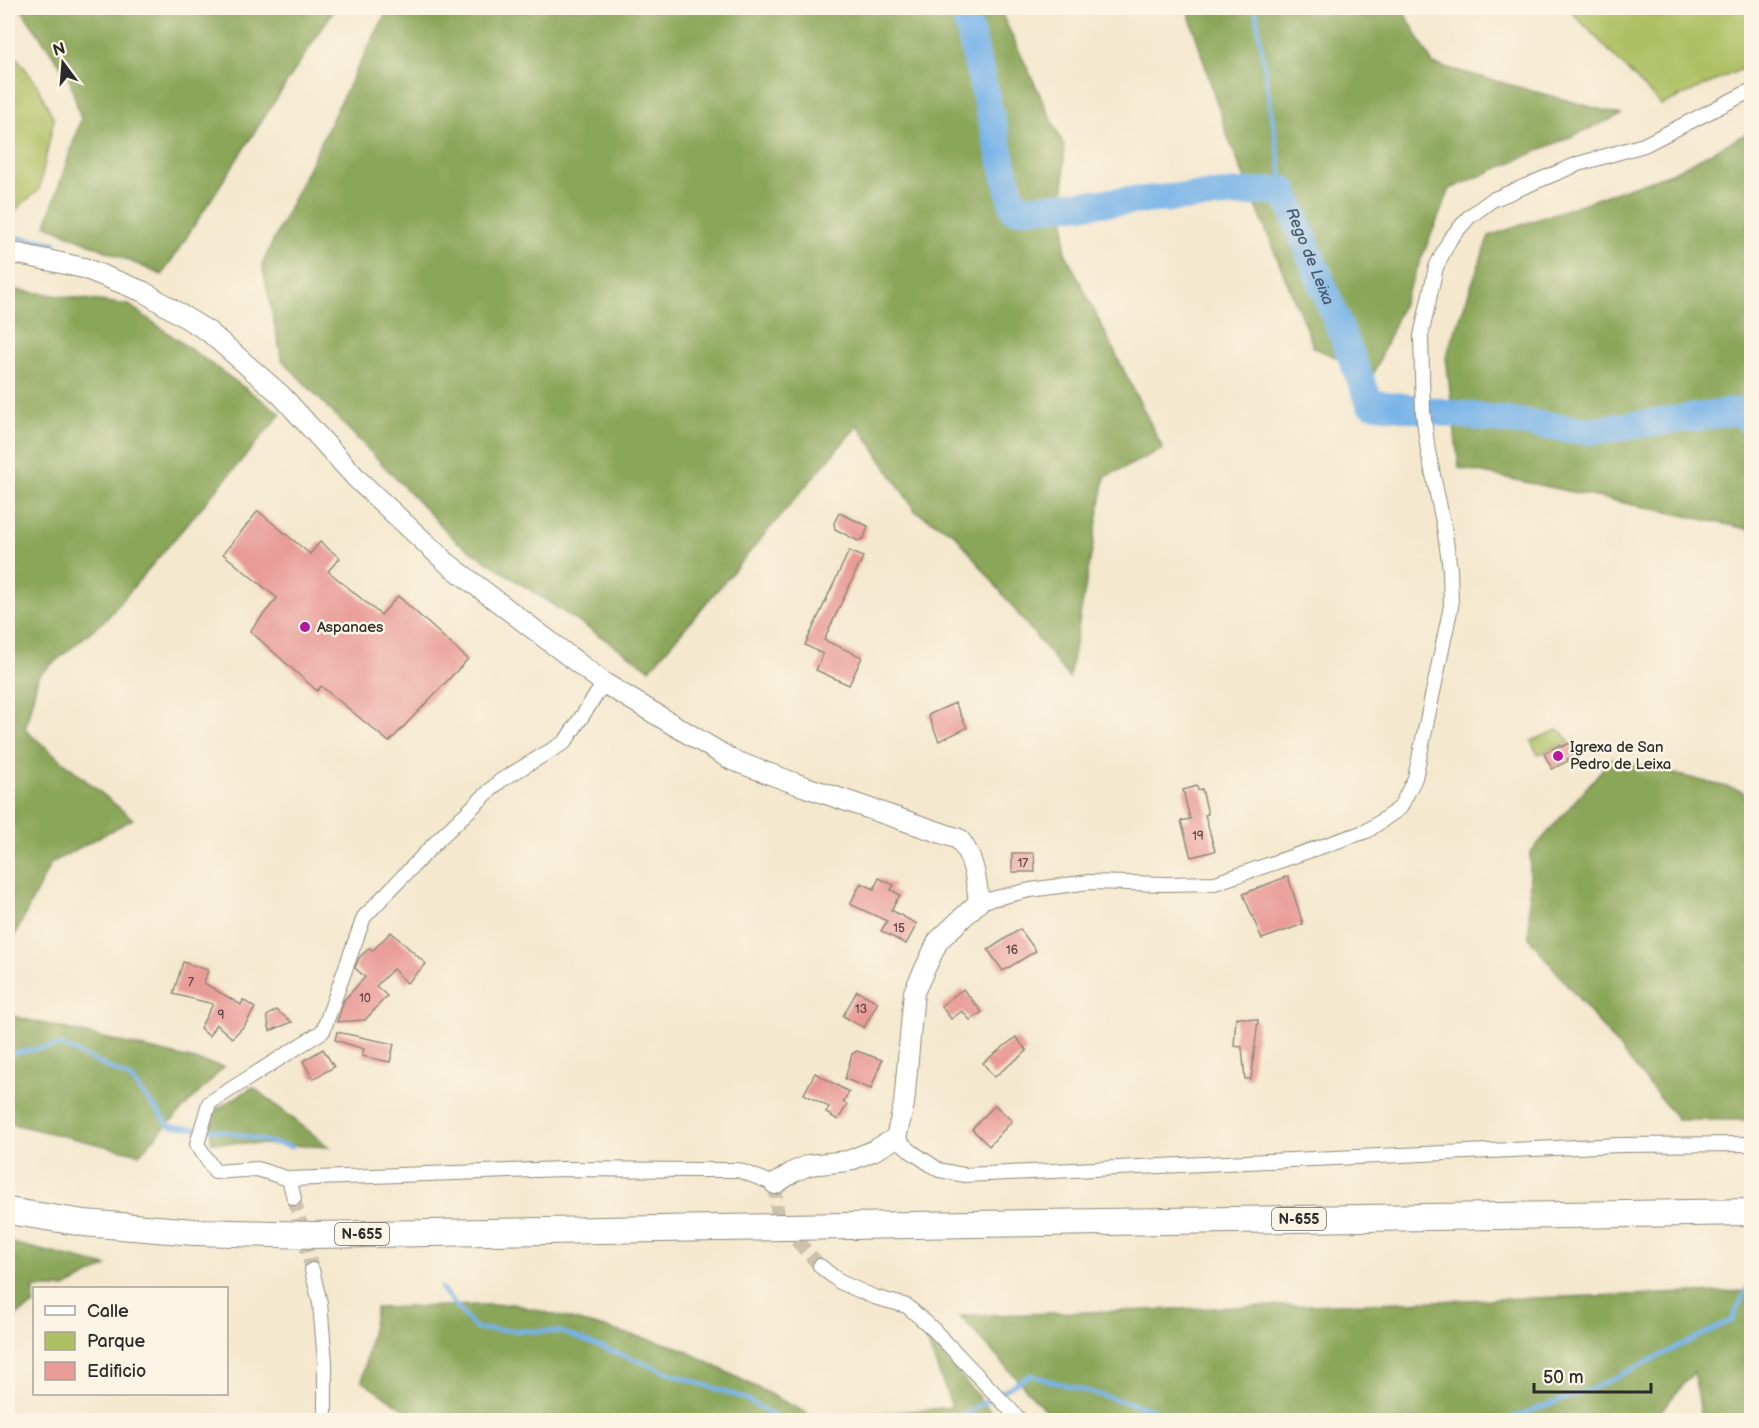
<svg xmlns="http://www.w3.org/2000/svg" width="1759" height="1428" font-family="'Balsamiq Sans',sans-serif">
<rect width="100%" height="100%" fill="#fcf5e5"/>
<filter id="ink" filterUnits="userSpaceOnUse"><feTurbulence type="fractalNoise" baseFrequency=".0167" numOctaves="2"/><feDisplacementMap in="SourceGraphic" scale="12" xChannelSelector="R" yChannelSelector="G"/><feConvolveMatrix kernelMatrix="1 2 1 2 8 2 1 2 1" color-interpolation-filters="sRGB"/></filter>
<filter id="wash" filterUnits="userSpaceOnUse"><feTurbulence type="fractalNoise" baseFrequency=".008" numOctaves="4" result="noise"/><feDisplacementMap in="SourceGraphic" scale="24" xChannelSelector="R" yChannelSelector="G"/><feGaussianBlur stdDeviation="1.35" result="paint"/><feColorMatrix in="noise" values="0 0 0 0 0 0 0 0 0 0 0 0 0 0 0 0 0 1.4 0 .05"/><feComposite in="paint" operator="in"/></filter>
<g filter="url(#wash)">
<rect width="100%" height="100%" fill="#f4e8ce"/>
<g fill="#aec063" stroke="#6c7647" stroke-width="1.5">
<path d="M1568,8h183v57l-90,40z"/>
<path d="M8,46l28,37 18,36 -15,71 -31,26z"/>
<path d="M1559,730l4,2 7,11 -9,4 -2,-2 -21,10 -7,-14 24,-10z"/>
</g>
<g fill="#8aa659" stroke="#5a6842" stroke-width="1.5">
<path d="M20,8h315l-173,267 -116,-50 35,-106 -12,-41z"/>
<path d="M389,8h610l65,138 1,106 98,197 -58,28 -36,201 -115,-145 -38,-21 -58,-87 -208,244 -194,-128 -174,-181 -20,-96 92,-190z"/>
<path d="M1187,8h215l31,56 188,51 -171,74 -76,184 -60,-25 -87,-213z"/>
<path d="M1751,131v401l-3,-3 -289,-61 -13,-111 43,-121 185,-64z"/>
<path d="M8,289l121,16 152,109 -174,204 -69,58 -13,54 108,89 -82,44 -43,86z"/>
<path d="M1612,758l130,33 9,11v318h-73l-149,-182 1,-85z"/>
<path d="M8,1015l216,52 -85,87 -131,-31z"/>
<path d="M253,1087l76,60 -118,-5 1,-30z"/>
<path d="M8,1242l99,24 -42,22h-31v17l-26,15z"/>
<path d="M1751,1291v129h-49l-8,-48 -41,48h-599l-94,-104z"/>
<path d="M513,1304l165,43 142,73h-400l-58,-39 14,-73z"/>
<path d="M924,1334l74,86h-174l128,-13z"/>
</g>
<g fill="none" stroke-linecap="round" stroke-linejoin="round">
<g stroke="#76b2e8" stroke-width="4.5">
<path d="M1255,8l29,182"/>
<path d="M8,236l47,7"/>
<path d="M8,1054l53,-9 69,33 40,48 53,5 69,16"/>
<path d="M441,1288l35,41 85,3 114,43 71,24 34,21"/>
<path d="M935,1420l28,-5 67,-40 159,45"/>
<path d="M1507,1420l87,-32 138,-68 20,-42"/>
</g>
<path stroke="#76b2e8" stroke-width="28" id="s1" d="M964,8l50,201 270,-19 86,213 219,28 152,-20 11,12"/>
</g>
<g id="blocks">
<g fill="#e99b97">
<path d="M258,511l52,43 10,-12 20,16 -12,13 53,44 17,-19 70,63 -79,83 -68,-56 -4,5 -67,-60 27,-33 -54,-44z"/>
<path d="M839,513l29,13 -4,12 -6,3 -23,-12 -1,-6z"/>
<path d="M849,551l14,6 -39,83 38,17 -13,28 -33,-15 7,-16 -18,-9z"/>
<path d="M955,703l12,25 -28,13 -11,-26z"/>
<path d="M1570,743l5,11 -8,5 1,2 -16,8 -8,-16 16,-8 1,2z"/>
<path d="M1197,786l1,4 4,-1 6,25 -3,1 10,36 -24,6 -10,-36 9,-2 -7,-29z"/>
<path d="M1012,853h22l1,19h-23z"/>
<path d="M1288,876l15,48 -41,15 -19,-45z"/>
<path d="M879,878l15,7 -3,5 9,5 -9,15 26,14 -11,20 -25,-13 6,-10 -37,-17 11,-21 13,6z"/>
<path d="M1020,929l16,22 -33,20 -15,-21z"/>
<path d="M391,932l35,32 -19,19 -14,-14 -17,17 11,10 -22,24 -28,2 7,-22 21,-23 -10,-9 4,-10 10,-10 3,3z"/>
<path d="M183,962l25,8 -4,13 37,22 2,-5 12,8 -10,17 -13,13 -16,-14 -7,12 -9,-8 13,-24 -40,-10z"/>
<path d="M963,989l19,23 -12,8 -8,-9 -11,8 -10,-13z"/>
<path d="M857,991l21,11 -14,26 -21,-12z"/>
<path d="M276,1010l16,12 -22,9 -3,-15z"/>
<path d="M1236,1017l22,3 -7,59h-6l-3,-32 -8,-1z"/>
<path d="M337,1032l57,12 -4,18 -28,-6 2,-7 -29,-9z"/>
<path d="M1016,1037l11,14 -33,26 -11,-14z"/>
<path d="M323,1049l11,18 -21,12 -10,-18z"/>
<path d="M857,1051l25,9 -11,29 -26,-10 7,-25z"/>
<path d="M815,1073l34,19 -6,10 4,3 -9,15 -12,-7 3,-6 -25,-13z"/>
<path d="M995,1105l17,16 -23,25 -17,-17z"/>
</g>
</g>
</g>
<g filter="url(#ink)">
<use href="#blocks" fill-opacity="0" stroke="#908a7c" stroke-width="1.5"/>
<g fill="none" stroke-linecap="round" stroke-linejoin="round">
<g stroke="#ccc2ad" stroke-width="14" stroke-dasharray="14 7" stroke-linecap="butt">
<path d="M775,1184l3,36 42,46"/>
<path d="M294,1198l18,72"/>
</g>
<g stroke="#908a7c" stroke-width="16">
<g id="street">
<path d="M979,902l51,-12 59,-8 77,2 49,-1 152,-52 33,-23 15,-30 36,-172 -1,-37 -6,-42 -16,-76 -5,-39 -2,-76 15,-69 14,-28 19,-22 23,-17 86,-36 66,-19 108,-55"/>
<path d="M896,1138l16,14 27,18 25,5 656,-30 132,-1"/>
<path d="M289,1179l-32,-10 -42,3 -18,-28 12,-41 114,-72 41,-114 75,-78 61,-58 65,-39 39,-59"/>
<path d="M294,1198l-5,-19 274,-10 135,1h40l37,14"/>
<path d="M820,1266l20,16 34,15 33,9 25,22 88,92"/>
<path d="M312,1270l8,33 5,59v58"/>
</g>
</g>
<g stroke="#908a7c" stroke-width="22">
<path id="secondary" d="M8,254h11l65,14 60,24 65,40 72,63 77,85 89,83 157,120 128,77 65,24 162,55c15,19 17,39 20,63l-41,39 -24,51 -10,112 -8,34 -23,13 -25,10 -39,4 -16,7 -18,12"/>
</g>
<g stroke="#908a7c" stroke-width="28">
<g id="highway">
<path d="M8,1211l76,12 110,9 119,3 405,-7"/>
<path d="M846,1226l906,-14"/>
</g>
</g>
<use href="#street" stroke="#fff" stroke-width="14"/>
<use href="#secondary" stroke="#fff" stroke-width="20"/>
<use href="#highway" stroke="#fff" stroke-width="26"/>
<g stroke="#908a7c" stroke-width="28" stroke-linecap="butt">
<path id="highway-bridge" d="M718,1228l128,-2"/>
</g>
<use href="#highway-bridge" stroke="#fff" stroke-width="26"/>
</g>
</g>
<g fill="#b5179e" stroke="#fcf5e5" stroke-width="2">
<circle cx="305" cy="627" r="6"/>
<circle cx="1558" cy="756" r="6"/>
</g>
<g text-anchor="middle" stroke-width="5" stroke-linejoin="round" paint-order="stroke">
<g font-size="12" fill="#5a4746">
<text x="1198" y="840">19</text>
<text x="1023" y="867">17</text>
<text x="899" y="932">15</text>
<text x="1012" y="954">16</text>
<text x="191" y="986">7</text>
<text x="365" y="1002">10</text>
<text x="861" y="1013">13</text>
<text x="221" y="1019">9</text>
</g>
<g fill="#fcf5e5" stroke="#6a6863" stroke-width="1.5">
<rect x="1272" y="1208" width="54" height="22" rx="4.5"/>
<rect x="335" y="1223" width="54" height="22" rx="4.5"/>
</g>
<g font-size="14" font-weight="bold" fill="#2b2b2b">
<text x="1299" y="1224">N-655</text>
<text x="362" y="1239">N-655</text>
</g>
<g font-size="15" fill="#2b2b2b" stroke="#fcf5e5" text-anchor="start">
<text x="317" y="632">Aspanaes</text>
<text x="1570" y="752">Igrexa de San<tspan x="1570" dy="17">Pedro de Leixa</tspan></text>
</g>
<g font-size="16" font-style="italic" fill="#455a6d" stroke="#fcf5e5">
<text dy="6" stroke="none"><textPath href="#s1" startOffset="549">Rego de Leixa</textPath></text>
</g>
</g>
<rect width="1759" height="1428" fill="none" stroke="#fcf5e5" stroke-width="30"/>
<rect x="33" y="1287" width="195" height="108" fill="#fcf5e5" stroke="#a8a49b" stroke-width="1.5"/>
<rect x="45" y="1306" width="30" height="9" fill="#ffffff" stroke="#a8a49b" stroke-width="1.5"/>
<text x="87" y="1317" font-size="18" fill="#2b2b2b">Calle</text>
<rect x="45" y="1332" width="30" height="18" fill="#aec063" stroke="#a8a49b" stroke-width="1.5"/>
<text x="87" y="1347" font-size="18" fill="#2b2b2b">Parque</text>
<rect x="45" y="1362" width="30" height="18" fill="#e99b97" stroke="#a8a49b" stroke-width="1.5"/>
<text x="87" y="1377" font-size="18" fill="#2b2b2b">Edificio</text>
<g transform="translate(63 63) rotate(344)" stroke="#fcf5e5" stroke-width="4.5" paint-order="stroke">
<path d="M0-4.5L10 22L0 15L-10 22Z" fill="#2b2b2b"/>
<text y="-9" font-size="16" font-weight="bold" text-anchor="middle" fill="#2b2b2b">N</text>
</g>
<path d="M1534 1383v9h117v-9" fill="none" stroke="#2b2b2b" stroke-width="3"/>
<text x="1543" y="1383" font-size="18" fill="#2b2b2b" stroke="#fcf5e5" stroke-width="4.5" paint-order="stroke">50 m</text>
</svg>
